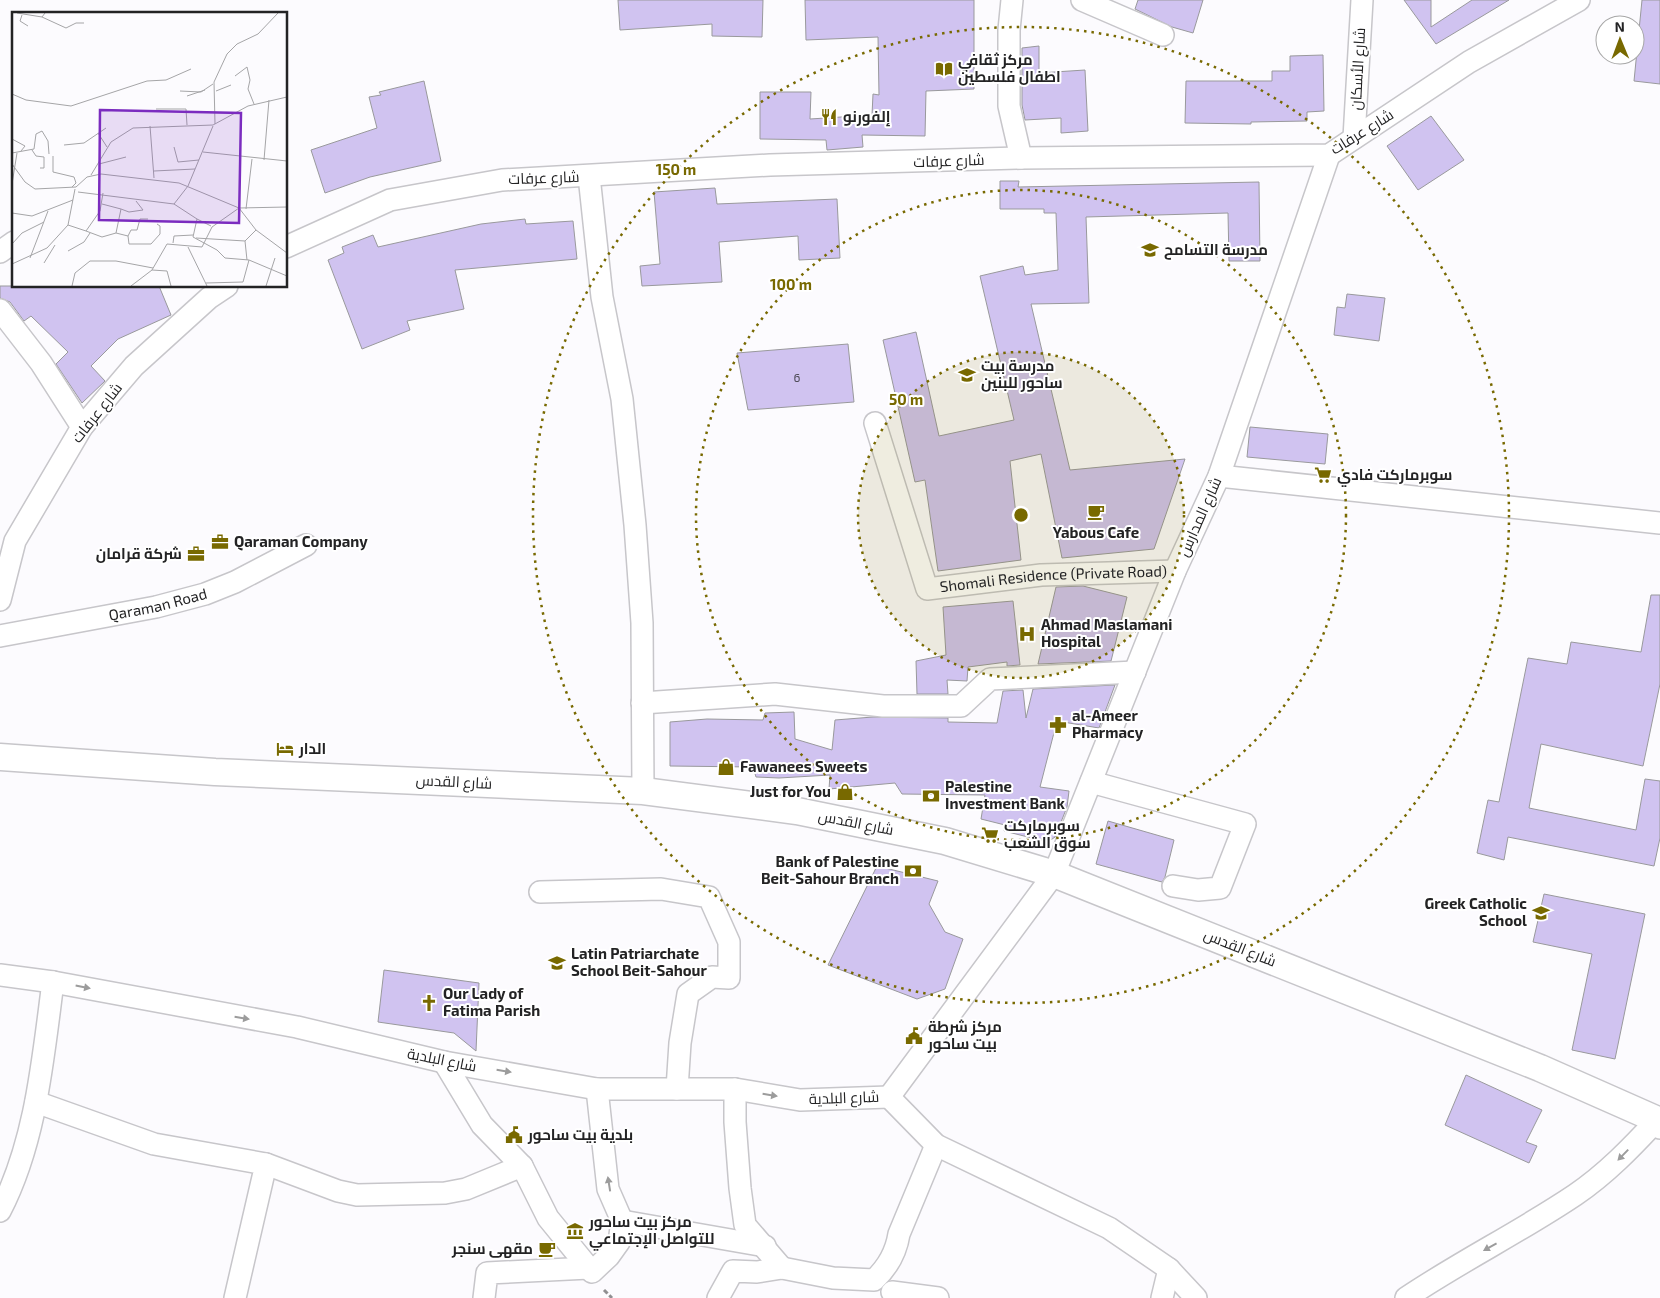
<svg xmlns="http://www.w3.org/2000/svg" width="1660" height="1298" font-family="'Exo 2',Cairo,sans-serif">
<rect width="100%" height="100%" fill="#fcfbfe"/>
<g fill="#d0c3f0" stroke="#99999c">
<path d="M618,0h145l-1,37 -50,-1v-12l-92,6z"/>
<path d="M805,0h169v89l-48,2 -1,45 -63,-1 1,12 -36,3 -1,-10 -66,-1v-47h51l-1,27 62,-4 1,-21 6,1 -1,-58 -72,3z"/>
<path d="M1138,0h65l-10,33 -21,-6 -37,-18z"/>
<path d="M1404,0h27v27l41,-27h37l-73,44z"/>
<path d="M1642,0h18v84l-26,-3z"/>
<path d="M1039,46v27l46,-3 3,61 -27,2v-15l-36,2 -3,-15v-57z"/>
<path d="M1323,55l1,56 -17,1v9l-56,1v2l-66,-1 1,-42h86v-10h18v-15z"/>
<path d="M424,81l17,80 -71,16 -45,16 -14,-43 66,-22 -8,-31 12,-2 -2,-3z"/>
<path d="M1431,116l33,44 -46,30 -31,-44z"/>
<path d="M1000,181h19l-1,6 241,-5 1,79h-31l-1,-48 -142,4 3,86 -58,1 39,166 115,-11 -31,90 -92,9 -21,-104 -31,7 11,99 -83,11 -13,-91 -10,2 -32,-142 33,-8 23,104 75,-16 -34,-144 43,-10 2,9 33,-5 -2,-57h-12v-4h-44z"/>
<path d="M715,188l2,16 120,-5 3,59 -41,2 -1,-24 -79,6 3,40 -80,4 -2,-20 20,-2 -6,-72z"/>
<path d="M525,219l1,5 47,-3 4,38 -122,11 9,39 -57,12 3,9 -48,19 -34,-89 16,-7 -2,-6 31,-12 5,12 103,-23z"/>
<path d="M0,286h159l12,29 -53,24 -27,27 14,15 -23,22 -26,-39 12,-12 -37,-36 -7,5 -14,-19 -10,-4z"/>
<path d="M1347,294l38,4 -6,43 -45,-6 3,-28 8,1z"/>
<path d="M848,344l6,58 -106,8 -11,-57z"/>
<path d="M1250,427l78,7 -3,30 -78,-7z"/>
<path d="M1083,586l44,11 -16,64 -73,3 18,-77z"/>
<path d="M1651,595h9v89l-17,82 -102,-22 -12,64 107,22 9,-51 15,2v57l-6,28 -146,-29 -4,23 -27,-7 11,-53 11,2 29,-144 39,6 4,-22 70,10z"/>
<path d="M1013,601l7,64 -13,1v-4l-39,5 -1,14 -20,-1 1,14h-31l-1,-33 30,-6 -3,-48z"/>
<path d="M1115,685l-16,43 -42,-7 -17,66 29,4 -2,16 -12,30 -7,5 -44,-11 1,-6 -24,-6 4,-24 -83,-1 -7,-11 -66,6 1,-14 -51,3 -23,-1 -3,-10 -83,-1v-44l37,-3 56,1 2,-7 29,-1 1,27 37,11 3,-30 38,-3 75,1v4l49,1 6,-32 20,-1 3,28 7,-29z"/>
<path d="M1108,821l66,19 -9,37 -3,5 -66,-18z"/>
<path d="M877,866l61,15 -9,23 16,28 18,7 -18,50 -28,10 -89,-34z"/>
<path d="M1544,894l101,20 -30,145 -43,-9 20,-96 -59,-12z"/>
<path d="M384,970l95,13 -3,68 -22,-18 -76,-11z"/>
<path d="M1466,1075l76,35 -16,32 11,4 -8,17 -84,-38z"/>
</g>
<g fill="none" stroke-linecap="round" stroke-linejoin="round">
<g stroke="#c7c6ca" stroke-width="24">
<g id="minor">
<path d="M1012,0l-3,30v76l12,52"/>
<path d="M1082,0l81,35"/>
<path d="M1354,138l8,-138"/>
<path d="M589,176l13,121 20,102 13,126 7,98 1,168"/>
<path d="M286,247l104,-47 112,-20 268,-15 251,-7 308,-3 140,-93 110,-62"/>
<path d="M0,252l14,-10"/>
<path d="M0,310l41,53 41,64"/>
<path id="s1" d="M875,423l52,166 114,-14 134,-4"/>
<path d="M1219,476l441,47"/>
<path d="M0,600l15,-59 67,-114 52,-61 75,-68 18,-12"/>
<path id="s2" d="M0,636l156,-29 49,-13 30,-12 71,-37"/>
<path d="M642,703l133,-9 108,12h78l29,-27 145,-7"/>
<path d="M1091,782l154,42 -25,64 -22,2 -25,-4"/>
<path d="M540,892l121,-3 48,8 20,45v36l-17,-1 -24,17 -8,49 -3,46"/>
<path d="M0,975l53,7 244,45 147,35 153,27h138l65,11 89,-3"/>
<path d="M735,1089v33l5,66 5,37 37,43"/>
<path d="M889,1097l165,-223 121,-303 44,-95 110,-321"/>
<path d="M889,1097l47,48 173,83 60,41 -7,29"/>
<path d="M36,1102l118,42 112,20 -31,134"/>
<path d="M266,1164l72,27 19,4 88,-2 21,-4 56,-23 -40,-41 -38,-63"/>
<path d="M522,1166l26,52 44,54 17,-16 10,-14 3,-21 -14,-32 -11,-100"/>
<path d="M0,1211c36,-69 43,-153 53,-229"/>
<path d="M622,1221l143,25"/>
<path d="M1169,1269l27,29"/>
<path d="M892,1292l46,6"/>
<path d="M484,1298l3,-25 102,-5"/>
<path d="M718,1298l15,-27 24,1 25,-4 51,10 41,2c14,-13 22,-27 25,-46l37,-89"/>
<path d="M1406,1298c55,-37 114,-66 169,-103 31,-21 57,-48 82,-75l3,8"/>
</g>
</g>
<g stroke="#c7c6ca" stroke-width="29">
<path id="major" d="M0,757l215,15 428,19 154,20 148,30 109,33 486,194 120,53"/>
</g>
<path stroke="#908f91" stroke-width="3" stroke-dasharray="5 2.5" stroke-linecap="butt" d="M604,1290l8,8"/>
<use href="#minor" stroke="#fff" stroke-width="21"/>
<use href="#major" stroke="#fff" stroke-width="26"/>
</g>
<defs><path id="oneway-solid" d="M-6-.8H1V-3.2L6.5 0L1 3.2V.8H-6Z" transform="scale(1.25)"/></defs>
<g fill="#9c9c9c">
<use href="#oneway-solid" transform="translate(83 987) rotate(11)"/>
<use href="#oneway-solid" transform="translate(242 1018) rotate(9)"/>
<use href="#oneway-solid" transform="translate(504 1071) rotate(9)"/>
<use href="#oneway-solid" transform="translate(770 1095) rotate(9)"/>
<use href="#oneway-solid" transform="translate(1623 1155) rotate(134)"/>
<use href="#oneway-solid" transform="translate(609 1184) rotate(-99)"/>
<use href="#oneway-solid" transform="translate(1490 1247) rotate(151)"/>
</g>
<circle cx="1021" cy="515" r="163" fill="#786900" fill-opacity=".12"/>
<g fill="none" stroke="#786900" stroke-width="2.5" stroke-dasharray="2.5 5">
<circle cx="1021" cy="515" r="163"/>
<circle cx="1021" cy="515" r="325"/>
<circle cx="1021" cy="515" r="488"/>
</g>
<defs>
<g id="library-bare" transform="scale(1.35)"><path d="M-6-4Q-3-5.5-.7-3.5V5Q-3 3-6 4ZM6-4Q3-5.5 .7-3.5V5Q3 3 6 4Z" fill="#786900" stroke="#fff" stroke-width="2.5" paint-order="stroke"/></g>
<g id="restaurant-bare" transform="scale(1.35)"><path d="M-5-6h1v4h1v-4h1v4h1v-4h1v5L-1.5 .5V6h-2V.5L-5-1ZM5-6V6H3V1.5H1.5Q1.5-4 5-6Z" fill="#786900" stroke="#fff" stroke-width="2.5" paint-order="stroke"/></g>
<g id="school-bare" transform="scale(1.35)"><path d="M0-5L7-2L0 1L-7-2ZM-4 1L0 2.5L4 1V4Q0 6-4 4Z" fill="#786900" stroke="#fff" stroke-width="2.5" paint-order="stroke"/></g>
<g id="supermarket-bare" transform="scale(1.35)"><path d="M-6-5.5h2.5l.6 2H6L4.5 2H-2.5L-4.4-4H-6ZM-1.5 3.2a1.3 1.3 0 1 0 .1 0ZM3 3.2a1.3 1.3 0 1 0 .1 0Z" fill="#786900" stroke="#fff" stroke-width="2.5" paint-order="stroke"/></g>
<g id="cafe-bare" transform="scale(1.35)"><path d="M-5.5-4.5H6V0H3Q3 3.5 0 3.5H-2.5Q-5.5 3.5-5.5 0ZM3-3.2v2h1.7v-2ZM-6 4.5H4V6H-6Z" fill="#786900" stroke="#fff" stroke-width="2.5" paint-order="stroke"/></g>
<g id="office-bare" transform="scale(1.35)"><path d="M-6-3h4V-5.5h4V-3h4V5H-6ZM-1-4.5V-3h2v-1.5ZM-6 0V1H6V0Z" fill="#786900" stroke="#fff" stroke-width="2.5" paint-order="stroke"/></g>
<g id="hospital-bare" transform="scale(1.35)"><path d="M-5-5h3v3.5h4V-5h3V5h-3V1.5h-4V5h-3Z" fill="#786900" stroke="#fff" stroke-width="2.5" paint-order="stroke"/></g>
<g id="pharmacy-bare" transform="scale(1.35)"><path d="M-2-6h4v4h4v4h-4v4h-4v-4h-4v-4h4Z" fill="#786900" stroke="#fff" stroke-width="2.5" paint-order="stroke"/></g>
<g id="hotel-bare" transform="scale(1.35)"><path d="M-6-4.5h1.5V1H6V5H4.5V3h-9V5H-6ZM-4 0a1.8 1.8 0 1 1 3.6 0ZM.5 0V-2.5h3Q6-2.5 6 0Z" fill="#786900" stroke="#fff" stroke-width="2.5" paint-order="stroke"/></g>
<g id="shop-bare" transform="scale(1.35)"><path d="M-5-2.5h2.3a2.7 3.5 0 0 1 5.4 0H5L5.5 6h-11ZM-1.5-2.5h3a1.5 2.3 0 0 0-3 0Z" fill="#786900" stroke="#fff" stroke-width="2.5" paint-order="stroke"/></g>
<g id="bank-bare" transform="scale(1.35)"><path d="M-6-4H6V4H-6ZM0-2.3a2.3 2.3 0 1 0 0 4.6a2.3 2.3 0 1 0 0-4.6Z" fill="#786900" stroke="#fff" stroke-width="2.5" paint-order="stroke"/></g>
<g id="church-bare" transform="scale(1.35)"><path d="M-1.2-6h2.4v3.5h3.3v2.4h-3.3V6h-2.4V-.1h-3.3v-2.4h3.3Z" fill="#786900" stroke="#fff" stroke-width="2.5" paint-order="stroke"/></g>
<g id="civic-bare" transform="scale(1.35)"><path d="M-.6-6.5H3V-4.5H.6V-3L4-1V1h2V6H-6V1h2V-1L-.6-3ZM-1.2 2.5V6h2.4V2.5Z" fill="#786900" stroke="#fff" stroke-width="2.5" paint-order="stroke"/></g>
<g id="museum-bare" transform="scale(1.35)"><path d="M0-6L6-3V-2H-6V-3ZM-5-1h2V3h-2ZM-1-1h2V3h-2ZM3-1h2V3H3ZM-6 4H6V6H-6Z" fill="#786900" stroke="#fff" stroke-width="2.5" paint-order="stroke"/></g>
</defs>
<g fill-rule="evenodd">
<use href="#library-bare" x="944" y="69"/>
<use href="#restaurant-bare" x="829" y="117"/>
<use href="#school-bare" x="1150" y="250"/>
<use href="#school-bare" x="967" y="375"/>
<use href="#supermarket-bare" x="1323" y="475"/>
<use href="#cafe-bare" x="1096" y="512"/>
<use href="#office-bare" x="220" y="542"/>
<use href="#office-bare" x="196" y="554"/>
<use href="#hospital-bare" x="1027" y="634"/>
<use href="#pharmacy-bare" x="1058" y="725"/>
<use href="#hotel-bare" x="285" y="749"/>
<use href="#shop-bare" x="726" y="767"/>
<use href="#shop-bare" x="845" y="792"/>
<use href="#bank-bare" x="931" y="796"/>
<use href="#supermarket-bare" x="990" y="835"/>
<use href="#bank-bare" x="913" y="871"/>
<use href="#school-bare" x="1541" y="913"/>
<use href="#school-bare" x="557" y="963"/>
<use href="#church-bare" x="429" y="1003"/>
<use href="#civic-bare" x="914" y="1036"/>
<use href="#civic-bare" x="514" y="1135"/>
<use href="#museum-bare" x="575" y="1231"/>
<use href="#cafe-bare" x="547" y="1249"/>
</g>
<g text-anchor="middle" stroke-width="4" stroke-linejoin="round" paint-order="stroke">
<g font-size="12" fill="#4e4b57">
<text x="797" y="382">6</text>
</g>
<g font-size="15" font-weight="bold" fill="#232324" stroke="#fff" text-anchor="start">
<text x="958" y="65">مركز ثقافي<tspan x="958" dy="17">اطفال فلسطين</tspan></text>
<text x="843" y="122">إلفورنو</text>
<text x="1164" y="255">مدرسة التسامح</text>
<text x="981" y="371">مدرسة بيت<tspan x="981" dy="17">ساحور للبنين</tspan></text>
<text x="1337" y="480">سوبرماركت فادي</text>
<text x="1096" y="538" text-anchor="middle">Yabous Cafe</text>
<text x="234" y="547">Qaraman Company</text>
<text x="182" y="559" text-anchor="end">شركة قرامان</text>
<text x="1041" y="630">Ahmad Maslamani<tspan x="1041" dy="17">Hospital</tspan></text>
<text x="1072" y="721">al-Ameer<tspan x="1072" dy="17">Pharmacy</tspan></text>
<text x="299" y="754">الدار</text>
<text x="740" y="772">Fawanees Sweets</text>
<text x="945" y="792">Palestine<tspan x="945" dy="17">Investment Bank</tspan></text>
<text x="831" y="797" text-anchor="end">Just for You</text>
<text x="1004" y="831">سوبرماركت<tspan x="1004" dy="17">سوق الشعب</tspan></text>
<text x="899" y="867" text-anchor="end">Bank of Palestine<tspan x="899" dy="17">Beit-Sahour Branch</tspan></text>
<text x="1527" y="909" text-anchor="end">Greek Catholic<tspan x="1527" dy="17">School</tspan></text>
<text x="571" y="959">Latin Patriarchate<tspan x="571" dy="17">School Beit-Sahour</tspan></text>
<text x="443" y="999">Our Lady of<tspan x="443" dy="17">Fatima Parish</tspan></text>
<text x="928" y="1032">مركز شرطة<tspan x="928" dy="17">بيت ساحور</tspan></text>
<text x="528" y="1140">بلدية بيت ساحور</text>
<text x="589" y="1227">مركز بيت ساحور<tspan x="589" dy="17">للتواصل الإجتماعي</tspan></text>
<text x="533" y="1254" text-anchor="end">مقهى سنجر</text>
</g>
<g font-size="15" fill="#232324" stroke="#fff">
<text transform="translate(1358 69) rotate(-87)" y="5">شارع الأسكان</text>
<text transform="translate(1362 132) rotate(-32)" y="5">شارع عرفات</text>
<text transform="translate(949 161) rotate(-2)" y="5">شارع عرفات</text>
<text transform="translate(544 178) rotate(-2)" y="5">شارع عرفات</text>
<text transform="translate(97 413) rotate(-52)" y="5">شارع عرفات</text>
<text transform="translate(1200 517) rotate(-66)" y="5">شارع المدارس</text>
<text dy="5" stroke="none"><textPath href="#s1" startOffset="301">Shomali Residence (Private Road)</textPath></text>
<text dy="5" stroke="none"><textPath href="#s2" startOffset="161">Qaraman Road</textPath></text>
<text transform="translate(454 782) rotate(3)" y="5">شارع القدس</text>
<text transform="translate(856 823) rotate(11)" y="5">شارع القدس</text>
<text transform="translate(1240 948) rotate(22)" y="5">شارع القدس</text>
<text transform="translate(442 1060) rotate(11)" y="5">شارع البلدية</text>
<text transform="translate(844 1098) rotate(-2)" y="5">شارع البلدية</text>
</g>
</g>
<g transform="translate(12 12)">
<rect width="275" height="275" fill="#fcfbfe"/>
<path fill="none" stroke="#a5a5a7" stroke-width="1" d="M5,1l25,4 3,-4M10,3l-2,6 8,5M30,5l24,11 10,-5h8M223,64l12,-9 3,13 -2,9 6,15M168,79l21,1 12,-8M204,79l15,-6M0,82l14,6 45,6 76,-25 19,-1 25,-11M175,84l18,-6M144,97h30l1,16M203,112l-1,-42 13,-28 10,-10 21,-10 20,-21M138,114l4,52M86,121l9,14M0,127l13,7 -4,5M52,133l20,-2 22,-15M162,135l4,15 21,-2M20,138l4,6 8,1v11h-4M191,140l84,9M0,141l22,-4 2,-15 6,-3 6,10 1,13M41,144v16l21,5 2,6 -4,4M252,148l5,-60M0,152l13,18 10,7 41,-2 11,-10 14,-3 78,9 60,25 48,-1M87,152l27,-7M142,159l41,-2M79,163l20,-33 22,-14 80,-3 35,-19 39,-9M0,172l5,-31M66,180l96,12M90,192l19,5 -5,24 12,3 1,8h22l9,-10v-8l-3,-2M162,192l23,15 -4,18 24,13 8,8 24,2 38,16M162,192l14,-18 25,-60M109,197l8,3 14,-2 -7,-9M234,197l6,-50M0,201l20,3 41,-16M185,207l14,7M56,213l18,6 14,-20 3,-18M74,219l16,6 14,-4M116,224l3,-6h6l3,-11h8M184,226l49,3M233,229l2,19M233,229l11,-11M161,231l1,-7 19,-1M0,232l10,-11 22,-11M176,235l19,39M56,239l16,-9 6,-9M18,246l18,-47M32,251l11,-18M0,252l35,-16 21,-23 7,-36M140,258l15,1 4,15M194,271l37,-1 6,-22M60,274l3,-13 15,-12h26l37,7M119,274l21,-16 15,-26 35,3 10,-20 27,-19 17,22 31,23M254,274l9,-28"/>
<path fill="#7b2cbf" fill-opacity="0.15" stroke="#7b2cbf" stroke-width="2.5" d="M88,98l141,3 -2,110 -140,-3z"/>
<rect width="275" height="275" fill="none" stroke="#232324" stroke-width="2.5"/>
</g>
<circle cx="1021" cy="515" r="8" fill="#786900" stroke="#fff" stroke-width="2.5"/>
<g font-size="15" text-anchor="middle" font-weight="bold" fill="#786900" stroke="#fff" stroke-width="4" stroke-linejoin="round" paint-order="stroke">
<text x="676" y="175">150 m</text>
<text x="791" y="290">100 m</text>
<text x="906" y="405">50 m</text>
</g>
<g transform="translate(1620 40) rotate(359)"><circle r="24" fill="#ffffff" stroke="#a7a7a7"/>
<path d="M0-4L9 19L0 12L-9 19Z" fill="#786900"/>
<text y="-8" font-size="14" font-weight="bold" text-anchor="middle" fill="#232324">N</text>
</g>
</svg>
